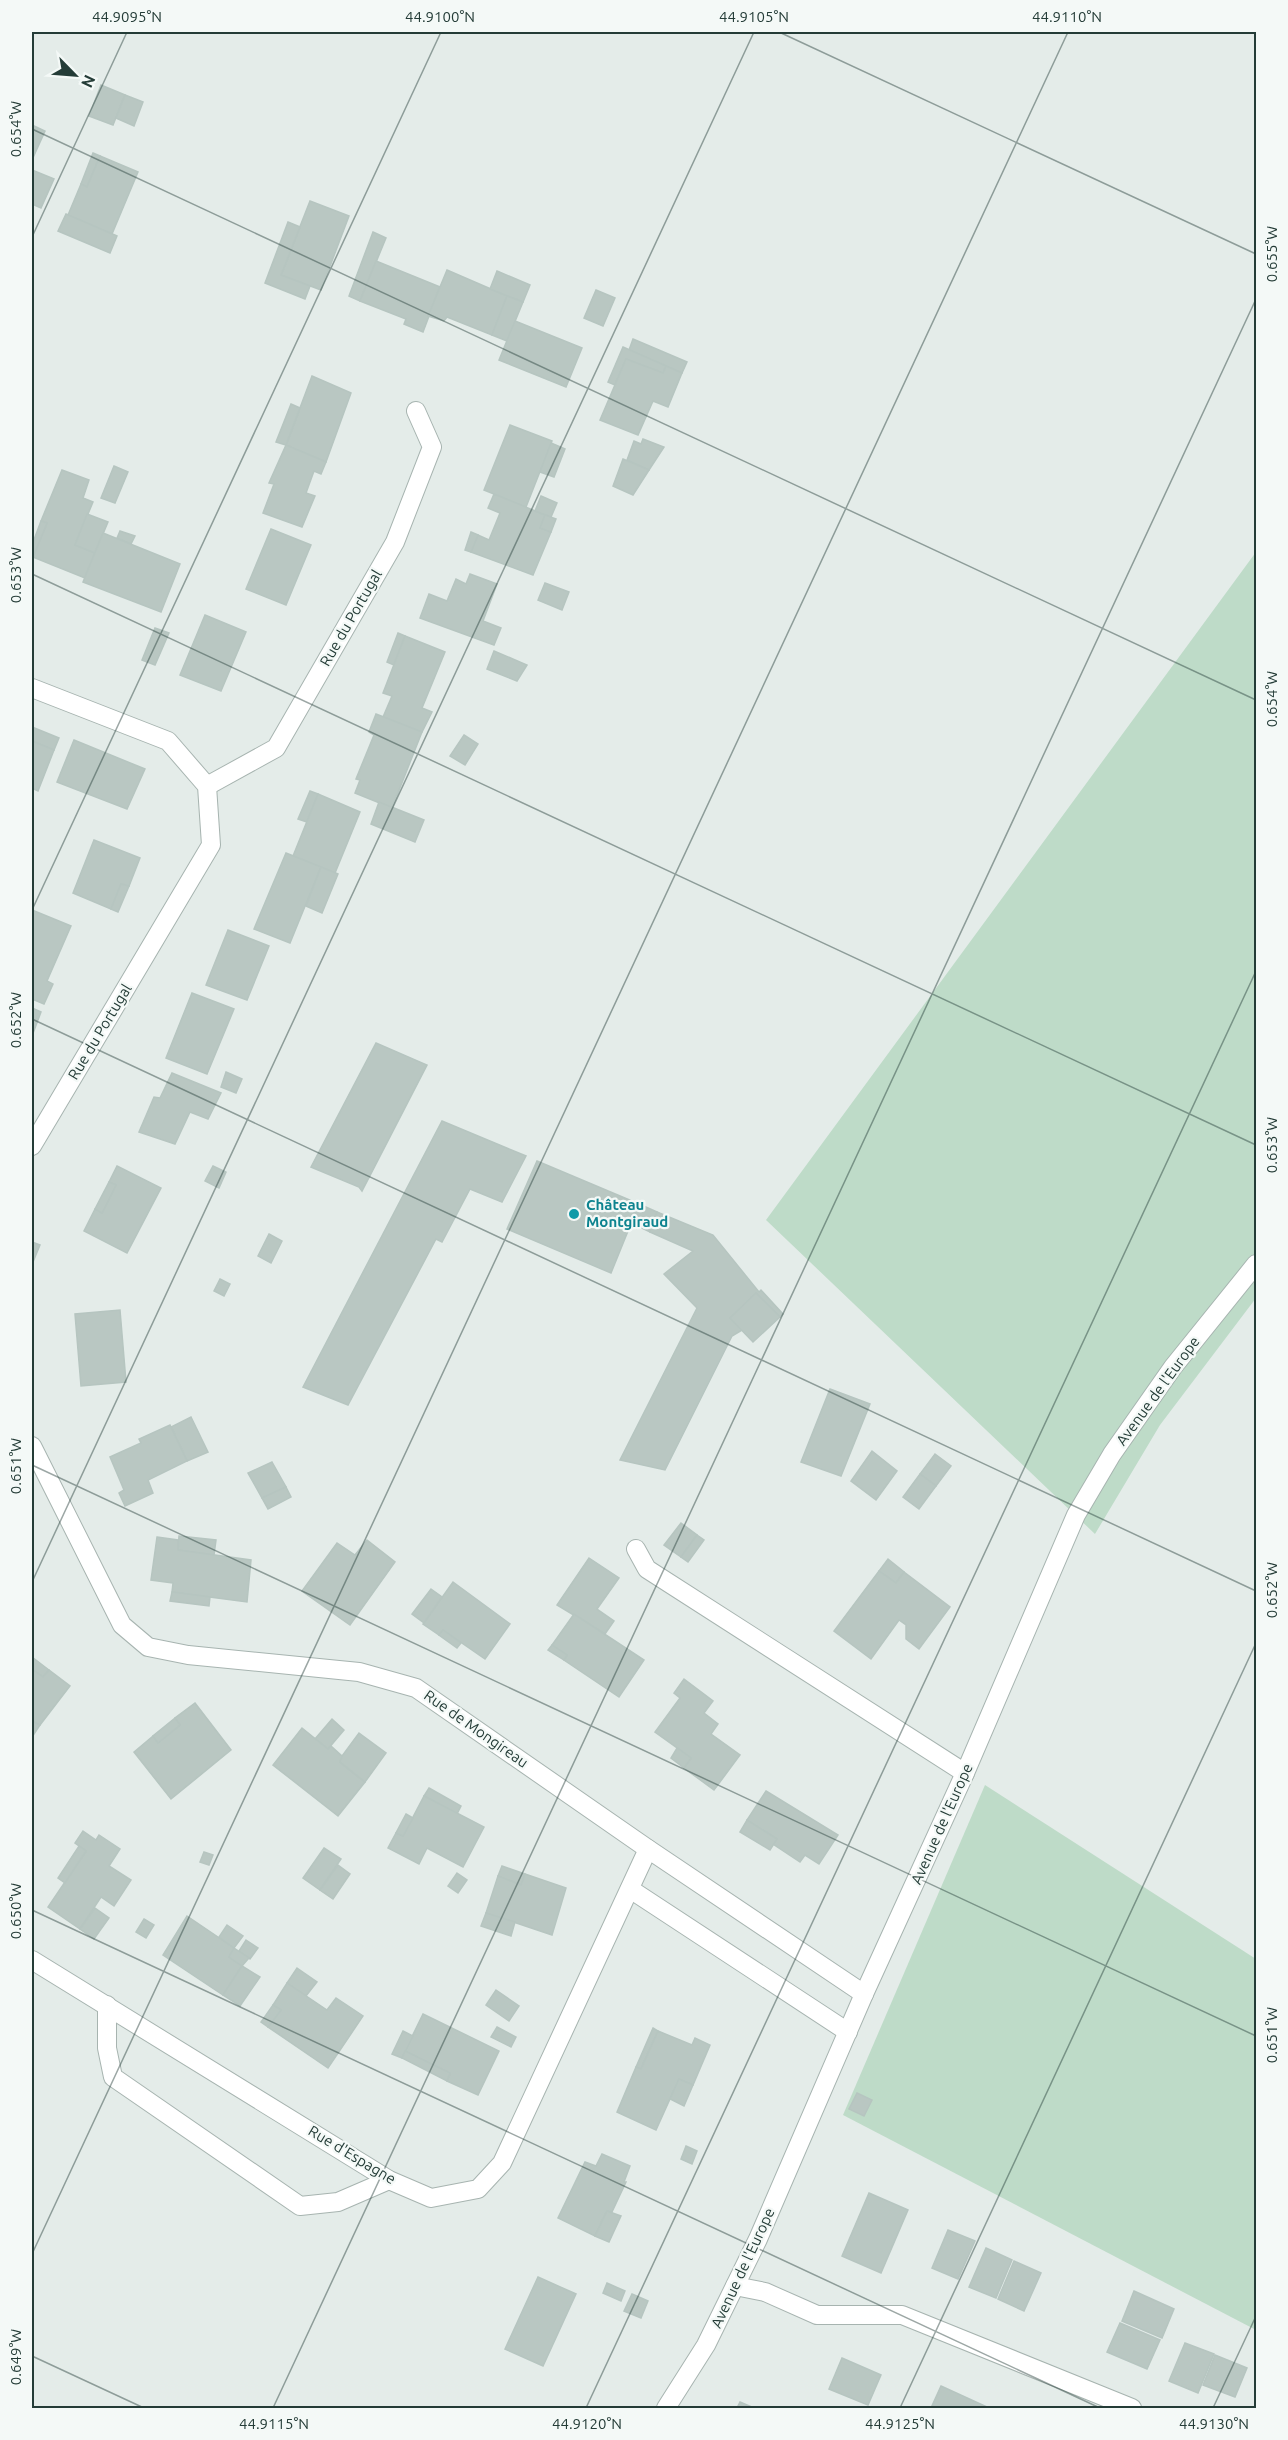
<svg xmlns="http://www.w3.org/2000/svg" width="1288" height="2440" font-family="Ubuntu,sans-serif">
<rect width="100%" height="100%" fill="#e4ece9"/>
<g fill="#bedbc8">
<path d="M1256,552v746l-96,127 -65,109 -329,-314z"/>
<path d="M985,1785l271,174v371l-413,-215z"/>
</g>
<g fill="#b9c7c2" stroke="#b6c5c0" stroke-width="1.5">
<path d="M101,85l24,10 -12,30 -24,-9z"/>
<path d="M125,95l18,7 -9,24 -18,-8z"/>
<path d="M32,125l13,6 -13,29z"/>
<path d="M93,153l7,3 -13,31 -6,-3z"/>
<path d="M100,156l38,16 -26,62 -44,-19 13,-31 6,3z"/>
<path d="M32,170l22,9 -13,29 -9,-4z"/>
<path d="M310,201l39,15 -28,74 -40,-15z"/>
<path d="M66,214l51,22 -7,17 -52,-22z"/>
<path d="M288,222l12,5 -19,48 29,11 -5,13 -40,-16z"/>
<path d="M373,232l13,6 -26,63 -11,-5z"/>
<path d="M376,261l64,26 -17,45 -19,-8 2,-5 -46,-18z"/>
<path d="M447,270l60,26 -15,39 -45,-18 -3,4 -16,-5z"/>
<path d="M497,271l33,14 -7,17 -33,-13z"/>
<path d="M596,290l19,8 -12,28 -19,-8z"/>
<path d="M507,296l16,6 -16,39 -15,-6z"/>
<path d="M515,321l67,27 -16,39 -67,-27z"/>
<path d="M633,339l54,23 -5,11 -53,-23z"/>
<path d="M623,347l43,19 -3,7 -37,-14 -11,26 -7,-3z"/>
<path d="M626,359l37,14 3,-7 16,7 -14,34 -15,-6 -15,34 -38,-15z"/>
<path d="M312,376l39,17 -25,69 -40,-17z"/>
<path d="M291,404l9,4 -14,37 -10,-3z"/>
<path d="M510,425l42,16 -26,66 -42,-17z"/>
<path d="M643,439l21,8 -15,23 -22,-10 7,-19 7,3z"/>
<path d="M551,443l14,6 -11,28 -14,-5z"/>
<path d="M286,445l40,17 -5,12 -7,-3 -8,22 9,3 -13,31 -39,-14 11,-29 -5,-1z"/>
<path d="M623,459l26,11 -16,25 -20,-9z"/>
<path d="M114,466l14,6 -13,31 -14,-5z"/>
<path d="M62,470l27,10 -6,18 10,4 -18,43 20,8 -10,25 -52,-21 14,-34 -6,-2z"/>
<path d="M494,494l51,21 -5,13 11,4 -18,43 -62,-23 7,-17 11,5 11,-27 -12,-5z"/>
<path d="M541,496l16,7 -6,14 -16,-6z"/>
<path d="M87,514l21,8 -13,31 -20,-8z"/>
<path d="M545,515l11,4 -5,13 -11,-4z"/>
<path d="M41,521l6,2 -14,34 -1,-12z"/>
<path d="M271,529l40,16 -25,60 -40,-16z"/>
<path d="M120,531l15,5 -4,8 -14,-6z"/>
<path d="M471,532l7,3 -7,17 -6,-2z"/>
<path d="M103,533l77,31 -19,48 -78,-30z"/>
<path d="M470,574l27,10 -14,37 18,7 -7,17 -74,-27 9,-24 18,7 9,-22 10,5z"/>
<path d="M545,583l24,9 -7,18 -24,-10z"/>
<path d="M205,615l41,17 -25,59 -41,-16z"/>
<path d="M155,628l14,5 -14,32 -13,-5z"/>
<path d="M398,633l7,3 -11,29 -7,-3z"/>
<path d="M405,636l40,16 -23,56 10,4 -10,20 -39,-15 9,-21 -9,-3z"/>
<path d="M494,651l33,14 -10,16 -30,-12z"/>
<path d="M376,714l46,18 -30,76 -37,-15 5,-13 -4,-1 18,-44 -5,-3z"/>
<path d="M32,727l27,11 -5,12 -22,-9z"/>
<path d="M464,735l14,9 -13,21 -15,-9z"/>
<path d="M74,740l71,29 -18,40 -70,-27z"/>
<path d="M32,741l22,9 -16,41 -6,-3z"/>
<path d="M310,791l8,3 -11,28 -9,-3z"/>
<path d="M318,794l42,18 -25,61 -42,-17z"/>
<path d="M379,802l45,18 -9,22 -44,-18z"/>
<path d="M94,840l46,18 -11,28 -8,-2 -10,25 -38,-16z"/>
<path d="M286,853l35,14 -31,76 -36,-14z"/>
<path d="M321,867l17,7 -16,39 -16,-7z"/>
<path d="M121,884l8,2 -11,26 -7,-3z"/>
<path d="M32,910l39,16 -24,55 6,3 -9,20 -12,-5z"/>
<path d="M228,930l41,16 -22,54 -41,-15z"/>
<path d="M192,993l42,16 -27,65 -41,-16z"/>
<path d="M32,1008l9,4 -9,24z"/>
<path d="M376,1043l51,22 -65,126 -3,-4 -48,-20z"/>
<path d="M226,1072l16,7 -6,14 -15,-6z"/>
<path d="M172,1073l49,20 -13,26 -18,-7 -15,32 -36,-12 15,-35 6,1z"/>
<path d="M442,1121l84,35 -24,46 -32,-13 -28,53 -6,-3 -88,166 -45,-18z"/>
<path d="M537,1161l102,43 -28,69 -104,-44z"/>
<path d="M117,1166l44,22 -34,65 -43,-22 11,-22 7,4 14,-28 -7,-3z"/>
<path d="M213,1166l13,6 -7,16 -14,-7z"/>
<path d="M109,1182l7,3 -14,28 -7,-4z"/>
<path d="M639,1204l18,8 -7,20 -19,-9z"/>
<path d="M657,1212l56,23 46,57 2,-2 22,24 -3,3 -24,-24 -26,25 12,12 -10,6 -67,134 -45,-10 77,-152 -33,-34 29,-23 -43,-19z"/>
<path d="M269,1234l13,7 -11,22 -13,-7z"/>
<path d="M32,1242l8,3 -7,17 -1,-1z"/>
<path d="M220,1279l10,5 -6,12 -10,-5z"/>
<path d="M756,1293l24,24 -27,25 -23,-24z"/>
<path d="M120,1310l6,72 -45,4 -6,-72z"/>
<path d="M830,1389l40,15 -29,72 -40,-14z"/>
<path d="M191,1417l17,35 -21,9 -16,-34z"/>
<path d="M170,1425l17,36 -39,19 5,13 -28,13 -6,-13 5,-3 -14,-33 31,-14 -2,-4z"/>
<path d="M872,1451l25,20 -21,29 -25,-19z"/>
<path d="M935,1454l16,12 -15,20 -16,-12z"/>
<path d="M272,1462l14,25 -24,11 -14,-25z"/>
<path d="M920,1474l16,12 -17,23 -16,-12z"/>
<path d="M286,1487l5,10 -23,12 -6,-11z"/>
<path d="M681,1523l16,12 -16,22 -17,-12z"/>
<path d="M697,1535l7,5 -16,22 -7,-5z"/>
<path d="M179,1536l37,4 -2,15 -36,-5z"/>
<path d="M157,1537l21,3v10l73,10 -4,42 -75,-10 1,-9 -22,-3z"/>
<path d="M367,1540l28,22 -45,63 -48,-34 35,-48 18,12z"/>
<path d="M589,1558l30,20 -22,31 17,12 -9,13 -48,-29z"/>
<path d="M888,1559l16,13 -8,11 -17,-12z"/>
<path d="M879,1571l17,12 8,-11 46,35 -31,42 -13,-10v-14l-7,-5 -28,39 -37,-28z"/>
<path d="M453,1582l57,42 -25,35 -42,-29 -4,5 -16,-11z"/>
<path d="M431,1589l11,8 -18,26 -12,-9z"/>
<path d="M172,1592l38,5 -1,9 -39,-5z"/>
<path d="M574,1614l70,46 -25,37 -55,-37 3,-5 -15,-10z"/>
<path d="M443,1630l18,13 -4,5 -18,-13z"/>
<path d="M552,1645l15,10 -3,5 -16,-10z"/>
<path d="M32,1657l17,13 -6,7 -11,-8z"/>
<path d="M32,1669l11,8 6,-7 21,16 -30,39 -6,-3 -2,3z"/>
<path d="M684,1679l29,22 -9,12 14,11 -7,10 29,21 -26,35 -30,-22 7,-10 -36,-26 25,-34 -6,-5z"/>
<path d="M195,1703l36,47 -60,49 -37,-47 19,-16 5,7 22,-18 -5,-7z"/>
<path d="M175,1718l5,7 -22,18 -5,-7z"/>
<path d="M332,1719l12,11 -16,19 -13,-10z"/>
<path d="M34,1722l6,3 -8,12v-12z"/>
<path d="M302,1728l26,21 3,-3 12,11 -3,5 25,20 -27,34 -65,-51z"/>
<path d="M359,1733l27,20 -21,29 -25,-20 2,-6z"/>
<path d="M677,1748l14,10 -7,10 -13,-10z"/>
<path d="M429,1788l32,18 -4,8 -33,-18z"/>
<path d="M766,1791l72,44 -19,29 -14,-9 -5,7 -27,-18 4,-5 -30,-19z"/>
<path d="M424,1796l60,31 -21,40 -36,-19 -8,16 -31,-16 8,-15 7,3z"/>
<path d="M406,1814l7,4 -10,18 -7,-3z"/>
<path d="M747,1820l30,19 -7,11 -30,-18z"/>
<path d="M83,1831l13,9 3,-5 21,14 -11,17 22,14 -17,26 -13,-9 -21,32 -32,-22 38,-56 -11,-8z"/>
<path d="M79,1846l7,5 -21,32 -7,-5z"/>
<path d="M324,1848l17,11 -21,31 -17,-12z"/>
<path d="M204,1852l9,3 -4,10 -9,-3z"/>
<path d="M338,1865l12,9 -17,25 -13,-9z"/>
<path d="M502,1866l23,8 -4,11 -23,-9z"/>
<path d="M457,1873l10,7 -9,13 -10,-7z"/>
<path d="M525,1874l41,14 -14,47 -66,-22 12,-37 23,9z"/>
<path d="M95,1908l14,10 -15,21 -14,-10z"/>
<path d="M486,1913l29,9 -4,14 -30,-10z"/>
<path d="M187,1916l47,32 -5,9 13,9 -19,29 -60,-40z"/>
<path d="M144,1919l10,6 -8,13 -10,-6z"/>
<path d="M227,1925l16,11 -9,12 -15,-11z"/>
<path d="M246,1940l12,8 -8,11 -11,-8z"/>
<path d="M234,1948l15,10 -7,8 -13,-9z"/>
<path d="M242,1966l18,11 -20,29 -17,-11z"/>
<path d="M297,1968l20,14 -11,14 -19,-13z"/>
<path d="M287,1983l40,27 9,-12 27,18 -35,52 -60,-41 13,-17 -8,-5z"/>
<path d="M496,1990l23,16 -10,15 -23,-16z"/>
<path d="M273,2005l8,5 -13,17 -7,-5z"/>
<path d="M423,2014l76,37 -21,44 -31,-14 3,-8 -45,-22z"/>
<path d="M497,2027l19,10 -5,10 -20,-10z"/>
<path d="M653,2028l5,3 -17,38 -5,-2z"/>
<path d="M403,2031l10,5 -11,22 -10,-4z"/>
<path d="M658,2031l34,14 3,-7 15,7 -17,40 -14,-6 -23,51 -39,-18 19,-45 5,2z"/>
<path d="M405,2051l45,22 -3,8 -45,-23z"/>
<path d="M679,2079l14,6 -9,21 -14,-7z"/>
<path d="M857,2093l15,7 -8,16 -15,-7z"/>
<path d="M686,2146l11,5 -5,13 -11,-5z"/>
<path d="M602,2154l28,12 -6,16h2l-14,30 -5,-1 -12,25 -37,-18 27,-56 11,4z"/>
<path d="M869,2193l39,17 -27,63 -39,-17z"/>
<path d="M607,2211l14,5 -12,26 -14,-6z"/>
<path d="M948,2230l27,11 -17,38 -26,-11z"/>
<path d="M986,2248l26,12 -16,38 -27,-11z"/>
<path d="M1014,2261l27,12 -17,38 -26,-12z"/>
<path d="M538,2277l38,17 -33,72 -38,-17z"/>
<path d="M607,2283l18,8 -4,10 -18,-8z"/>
<path d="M1134,2291l40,18 -12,29 -40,-17z"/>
<path d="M632,2294l16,7 -7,17 -17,-7z"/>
<path d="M1120,2323l40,17 -13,29 -40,-17z"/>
<path d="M1185,2343l29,11 -16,39 -29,-12z"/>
<path d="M1215,2355l32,13 -12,29 -32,-12z"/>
<path d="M842,2358l39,17 -13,30 -39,-16z"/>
<path d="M941,2386l46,21 -1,1h-55z"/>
<path d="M740,2402l14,6h-17z"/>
</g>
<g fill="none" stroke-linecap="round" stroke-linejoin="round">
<g stroke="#a7b4b0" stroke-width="20">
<g id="minor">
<path d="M32,688l136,53 39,45 4,59 -179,301"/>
<path d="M207,786l69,-38 119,-206 37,-95 -16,-36"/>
<path d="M32,1446l90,179 26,22 40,8 171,17 57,16 232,161 216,145"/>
<path d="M636,1549l11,20 318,204"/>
<path d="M630,1889l218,143"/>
<path d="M32,1960l357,220 42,18 47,-9 24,-26 146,-314"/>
<path d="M107,2005v43l6,29 187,129 38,-4 51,-22"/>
<path d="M735,2286l30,6 52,23h85l230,93"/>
<path d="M666,2408l40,-63 52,-106 106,-245 101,-221 111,-258 36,-61 61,-87 83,-103"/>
</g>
</g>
<use href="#minor" stroke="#fff" stroke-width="18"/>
</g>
<path fill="none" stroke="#243c37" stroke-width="1.5" stroke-opacity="0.45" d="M779,32l477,222M32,129l1224,571M32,237l95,-205M32,574l1224,571M32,910l409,-878M32,1019l1224,572M32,1465l1224,571M32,1582l722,-1550M32,1910l1068,498M32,2254l1036,-2222M32,2356l112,52M273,2408l983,-2109M586,2408l670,-1437M900,2408l356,-765M1213,2408l43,-92"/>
<circle fill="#0f9aa8" stroke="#f4f9f7" stroke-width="2" cx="574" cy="1214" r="6"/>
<g text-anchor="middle" stroke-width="4.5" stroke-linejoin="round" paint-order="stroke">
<g font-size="15" fill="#243c37" stroke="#f4f9f7">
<text transform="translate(351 618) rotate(-60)" y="5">Rue du Portugal</text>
<text transform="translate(100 1032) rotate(-59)" y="5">Rue du Portugal</text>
<text transform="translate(1158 1391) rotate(-54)" y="5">Avenue de l'Europe</text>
<text transform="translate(476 1729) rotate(35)" y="5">Rue de Mongireau</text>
<text transform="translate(942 1824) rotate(-66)" y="5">Avenue de l'Europe</text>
<text transform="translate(352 2155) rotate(31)" y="5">Rue d'Espagne</text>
<text transform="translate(743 2268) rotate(-65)" y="5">Avenue de l'Europe</text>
</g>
<g font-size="15" font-weight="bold" fill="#0d838f" stroke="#f4f9f7" text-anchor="start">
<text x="586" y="1210">Château<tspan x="586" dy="17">Montgiraud</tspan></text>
</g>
</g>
<rect width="1288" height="2440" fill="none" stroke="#f4f9f7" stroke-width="66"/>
<g transform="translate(75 75) rotate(115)" stroke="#f4f9f7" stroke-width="4.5" paint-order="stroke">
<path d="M0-4.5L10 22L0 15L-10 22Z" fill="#243c37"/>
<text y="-9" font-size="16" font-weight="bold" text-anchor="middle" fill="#243c37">N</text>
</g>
<rect x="33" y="33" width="1222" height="2374" fill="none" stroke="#243c37" stroke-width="2"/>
<g font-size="15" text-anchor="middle" fill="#243c37">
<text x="127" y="22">44.9095°N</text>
<text x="440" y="22">44.9100°N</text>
<text x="754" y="22">44.9105°N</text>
<text x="1067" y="22">44.9110°N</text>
<text transform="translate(16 129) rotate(-90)" y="5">0.654°W</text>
<text transform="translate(1272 254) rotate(-90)" y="5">0.655°W</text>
<text transform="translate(16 575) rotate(-90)" y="5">0.653°W</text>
<text transform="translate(1272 699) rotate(-90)" y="5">0.654°W</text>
<text transform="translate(16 1020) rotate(-90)" y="5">0.652°W</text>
<text transform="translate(1272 1145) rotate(-90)" y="5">0.653°W</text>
<text transform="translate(16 1466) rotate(-90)" y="5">0.651°W</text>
<text transform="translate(1272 1590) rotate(-90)" y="5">0.652°W</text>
<text transform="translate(16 1911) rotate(-90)" y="5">0.650°W</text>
<text transform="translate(1272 2035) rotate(-90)" y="5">0.651°W</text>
<text transform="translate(16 2357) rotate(-90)" y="5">0.649°W</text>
<text x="274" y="2429">44.9115°N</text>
<text x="587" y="2429">44.9120°N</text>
<text x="900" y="2429">44.9125°N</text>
<text x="1214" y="2429">44.9130°N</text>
</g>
</svg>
